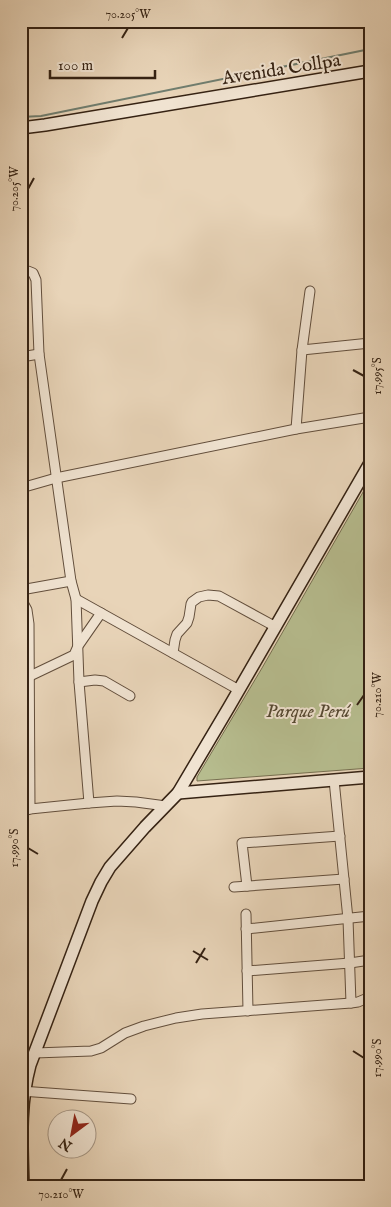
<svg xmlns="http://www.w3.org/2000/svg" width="391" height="1207" font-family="'IM FELL English',serif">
<rect width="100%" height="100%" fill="#e8d4b8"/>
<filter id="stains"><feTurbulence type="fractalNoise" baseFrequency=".004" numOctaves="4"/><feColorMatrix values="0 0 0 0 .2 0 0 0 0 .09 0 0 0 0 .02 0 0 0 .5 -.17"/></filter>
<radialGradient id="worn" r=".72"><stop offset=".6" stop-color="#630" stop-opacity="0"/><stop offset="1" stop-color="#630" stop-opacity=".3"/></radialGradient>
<path fill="#b6bc8e" stroke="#766f50" d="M370,480v288l-173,13v-4l65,-109z"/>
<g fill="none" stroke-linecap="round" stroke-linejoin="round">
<path stroke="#707d6e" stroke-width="2" d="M21,117l20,-1 329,-67"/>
<g stroke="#624e3c" stroke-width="11">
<g id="street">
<path d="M21,271h7l5,2 3,7 3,74 32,227 5,18 3,83 10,121"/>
<path d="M302,350l68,-7"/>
<path d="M21,357l18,-3"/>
<path d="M296,429l6,-79 8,-59"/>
<path d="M21,488l35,-10 240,-49 74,-12"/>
<path d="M21,590l50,-9"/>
<path d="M21,599l6,11 2,14 1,185"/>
<path d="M76,599l163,91"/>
<path d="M173,653l2,-13 2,-6 10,-11 2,-6 2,-13 1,-2 7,-5 9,-2 11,1 57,31"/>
<path d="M30,676l44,-21 4,-9 23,-33"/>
<path d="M79,682l16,-2 9,1 26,15"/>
<path d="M334,780l14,139 3,84"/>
<path d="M21,812l9,-3 59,-6 28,-2 19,1 30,4"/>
<path d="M247,886l-5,-43 98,-7"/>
<path d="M234,887l110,-8"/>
<path d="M246,914l2,97"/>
<path d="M246,929l124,-13"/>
<path d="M247,971l103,-8 20,-3"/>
<path d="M35,1053l56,-2 10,-3 24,-15 19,-7 32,-8 26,-4 149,-11 7,-1 12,-5"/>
<path d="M21,1091l110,8"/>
</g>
</g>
<g stroke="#352213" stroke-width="14">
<g id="secondary">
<path d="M21,128l24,-3 325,-54"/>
<path d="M178,793l192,-16"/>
<path d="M23,1186c-1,-41 -4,-80 7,-121l62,-164 9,-19 9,-15 35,-40 33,-34 51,-86 141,-244"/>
</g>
</g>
<use href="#street" stroke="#f0e3d1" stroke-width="9"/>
<use href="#secondary" stroke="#f0e3d1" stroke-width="11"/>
</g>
<path fill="none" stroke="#352213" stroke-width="2" d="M122,38l6,-10M28,189l6,-11M353,370l11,6M357,705l7,-10M28,848l10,6M193,951l15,9M196,963l9,-15M353,1051l11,7M61,1180l6,-11"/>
<g text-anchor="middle" stroke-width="4" stroke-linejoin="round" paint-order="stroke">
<g font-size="19" fill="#352213" stroke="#f0e3d1">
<text transform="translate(281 68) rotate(-9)" y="7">Avenida Collpa</text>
</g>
<g font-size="19" font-style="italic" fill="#554832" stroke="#f0e3d1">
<text x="308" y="717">Parque Perú</text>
</g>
</g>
<rect width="391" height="1207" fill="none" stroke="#e8d4b8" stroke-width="55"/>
<g transform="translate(72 1134) rotate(212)"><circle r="24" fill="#f0e3d1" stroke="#a59685"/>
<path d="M0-4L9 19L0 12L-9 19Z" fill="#8f2418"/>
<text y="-8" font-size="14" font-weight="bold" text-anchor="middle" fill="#352213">N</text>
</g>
<path d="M50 70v8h105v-8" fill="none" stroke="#352213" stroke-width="2.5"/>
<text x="58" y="70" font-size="15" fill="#352213" stroke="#f0e3d1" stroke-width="4" paint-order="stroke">100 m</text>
<rect x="28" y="28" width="336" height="1152" fill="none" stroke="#352213" stroke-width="2"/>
<g font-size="12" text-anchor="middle" fill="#352213">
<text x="128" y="18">70.205°W</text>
<text transform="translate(14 189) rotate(-90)" y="4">70.205°W</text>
<text transform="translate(377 376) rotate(-90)" y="4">17.995°S</text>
<text transform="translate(377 695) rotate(-90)" y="4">70.210°W</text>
<text transform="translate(14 848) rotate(-90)" y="4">17.990°S</text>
<text transform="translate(377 1058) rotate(-90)" y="4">17.990°S</text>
<text x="61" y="1198">70.210°W</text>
</g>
<rect width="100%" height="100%" filter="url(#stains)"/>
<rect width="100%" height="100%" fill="url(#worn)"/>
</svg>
